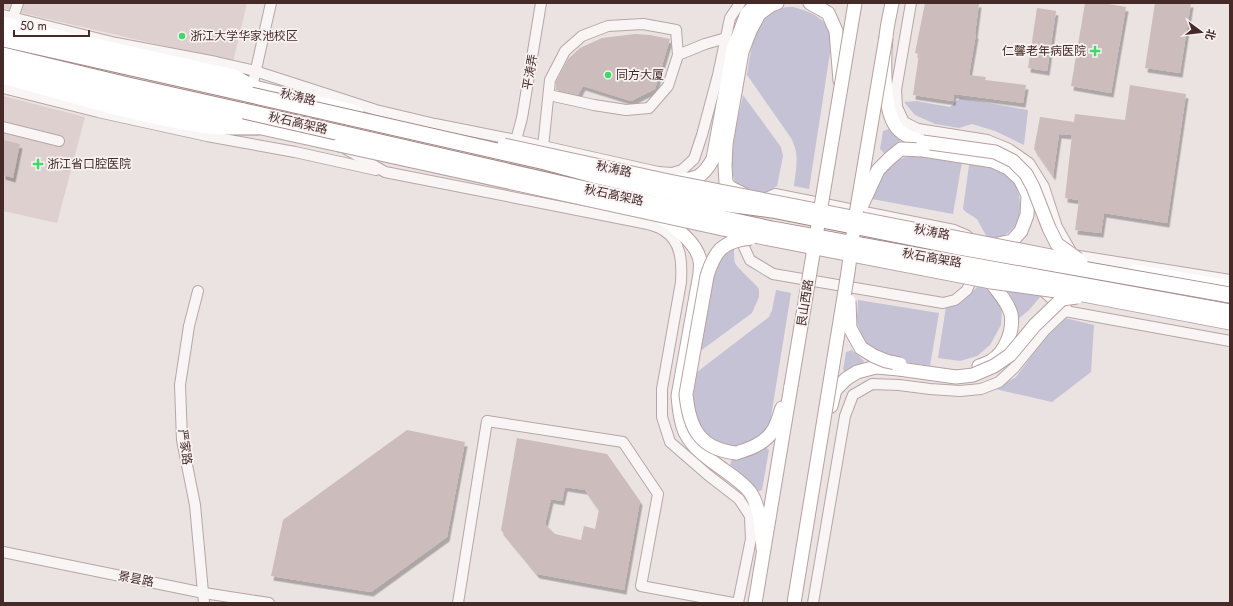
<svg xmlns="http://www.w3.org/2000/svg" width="1233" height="606" font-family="Jost,'Noto Sans SC',sans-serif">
<defs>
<filter id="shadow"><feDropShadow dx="2.5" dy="4.5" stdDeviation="0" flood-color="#0004"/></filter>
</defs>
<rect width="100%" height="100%" fill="#ebe2e2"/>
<g fill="#ddd0cf">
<path d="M3,3h244l-14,59 -219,-51 -11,-3z"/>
<path d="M3,96l82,21 -28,106 -54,-12z"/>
</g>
<g fill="#c5c2d6">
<path d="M793,7c16,4 35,11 38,30 1,5 -1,11 -1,16l-21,136 -15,-3c2,-19 6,-31 -3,-48l-44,-63c3,-19 7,-52 24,-63 6,-4 15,-5 22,-5z"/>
<path d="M743,95l38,52 2,9 -6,30 -12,7c-7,-1 -18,-1 -24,-5 -20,-9 -1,-75 2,-93z"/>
<path d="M960,98l68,12 -4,35 -29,-14 -23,-7 -13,4 -24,-4 -20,-9 -11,-13 12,-1 34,6z"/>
<path d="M889,129l11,11v4l-16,9 -4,-4 3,-18z"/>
<path d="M926,155l36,7 -9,52 -81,-15 5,-18 16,-19 15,-6z"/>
<path d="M970,158c7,2 34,9 38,13 11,11 17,42 7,55 -7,9 -16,12 -26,15l-12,-22 -11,-7 -3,-3z"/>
<path d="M734,249c0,4 0,10 1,14 3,6 19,19 24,26v8l-7,16 -53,39 14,-83 8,-12z"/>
<path d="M980,284l8,4 14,18 -1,19 -11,20 -13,11 -17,5 -22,-3 8,-51 4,-3 13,-3z"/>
<path d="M1006,288l35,8 -12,14 -13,11 -2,-19z"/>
<path d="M776,290l15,3 -21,130 -8,13 -14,5 -11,4h-12l-9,-4 -9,-7 -7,-8 -5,-12 -2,-18 4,-24 72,-55 3,-7z"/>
<path d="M858,300l81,13 -9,53c-24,-4 -56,-5 -68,-29 -2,-6 -5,-12 -5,-18 0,-6 1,-13 1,-19z"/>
<path d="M1065,318l29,7 -3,47 -39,30 -57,-13 21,-12 28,-38z"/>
<path d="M852,350l12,11 -1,4 -16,8 -4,-3 3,-18z"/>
<path d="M764,446l5,4 -7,40 -5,2c-8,-11 -16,-20 -27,-27l2,-6c13,-2 22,-5 32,-13z"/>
</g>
<g fill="#ccbcbb" fill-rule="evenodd" filter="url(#shadow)">
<path d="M925,3h54l-4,31h1l-7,41 17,2 -1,3 41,5 -3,18 -69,-9 -1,7 -40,-6 6,-41 -4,-1z"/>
<path d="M1085,3h18l23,4 -15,86 -40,-7z"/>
<path d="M1155,3h36l-11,70 -35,-5z"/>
<path d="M1037,8l19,3 -9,60 -19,-3z"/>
<path d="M635,34l15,1 20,4 -15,50 -24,12 -48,-15 -5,9 -22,-5v-8l12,-23 12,-11 22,-10z"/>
<path d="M1130,85l56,9 -19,129 -63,-10 -3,20 -26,-3 4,-30 -14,-2 7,-63 -13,-1 -6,42 -19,-27 6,-32 34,5 1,-8 50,6z"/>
<path d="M3,140l17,4 -7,34 -10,-3z"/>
<path d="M407,430l58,12 -18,95 -76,55 -100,-16 12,-56z"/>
<path d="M517,438l90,16 33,47 -16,89 -87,-16 -36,-44zM565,487l20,3 14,20 -4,19 -11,-3 -3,14 -26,-6 -10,-10 6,-25 11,2z"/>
</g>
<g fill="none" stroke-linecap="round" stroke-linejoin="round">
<g stroke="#b6a7a6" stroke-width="12">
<g id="minor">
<path d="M3,15l113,28 100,19 39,9 121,39 59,14 81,16 142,32 -1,14"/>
<path d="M13,17l5,-14"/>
<path d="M252,87l19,-84"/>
<path d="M3,88l95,24 109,24 88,16 81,18"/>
<path d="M549,95l45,10 32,5 23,-2 19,-22 10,-31"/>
<path d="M3,127l56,14"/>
<path d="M516,140l6,-22 19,-115"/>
<path d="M543,147l7,-67 15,-29 17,-15 26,-10 35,-2 33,6 2,25 27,-11 21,-6"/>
<path d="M346,149l39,23 263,52 2,-5"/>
<path d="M658,172l14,1 10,-3 12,-11 8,-24 16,-60 12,-57 10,-15"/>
<path d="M775,194l179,36 12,5 10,9v23l-9,23 -12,10 -12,3 -170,-29 -23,-14 -6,-13 1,-21 10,-23z"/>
<path d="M648,224c5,2 11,3 15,6 19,11 19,33 18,52l-19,107v28l8,25 38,33 31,24 11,17 1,23 -13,64"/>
<path d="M1037,278l36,-23 157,25"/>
<path d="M1040,288l25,23 165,30"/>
<path d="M198,291l-9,35 -9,59 2,55 13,65 9,98"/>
<path d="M3,552l201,41 65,10"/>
<path d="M458,603l29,-182 136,21 35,52 -17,92 92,17"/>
<path d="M813,603l32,-187 8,-21 19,-11 27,1 31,4 30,2 21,-2 18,-7 15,-14 31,-38 20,-19 8,-56 -16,-28 -13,-40 -15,-24 -20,-14 -22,-9 -69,-11 -14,-7 -7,-15 -1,-17 15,-87"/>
</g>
</g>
<g stroke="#b8a0a0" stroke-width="15">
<g id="major">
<path d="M810,3l18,10 8,18 4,50"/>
<path d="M892,3c-2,11 -5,22 -6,34 -2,21 -3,70 9,88 6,10 17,13 28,17"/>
<path d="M3,67l164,40 172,38"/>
<path d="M242,84l115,28"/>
<path d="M923,150l70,11 15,7 12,11 8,16 -1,20 -6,16 -9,10 -14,3"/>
<path d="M673,181c23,-3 28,-1 40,-22l20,-109 14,-37 11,-10"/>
<path d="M743,194l-12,-6 -5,-5 -1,-17 1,-22 16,-92 8,-21 9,-17 12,-9 6,-2"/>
<path d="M656,214c15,11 41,27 44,47 1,4 0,9 0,13l-22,122c1,12 2,25 7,36 8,17 25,28 39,38 10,7 19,13 26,22 11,16 11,39 13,57"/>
<path d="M1135,271l95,16"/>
<path d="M979,366c4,-1 8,-3 12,-5 14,-8 23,-30 20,-47 -3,-12 -13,-22 -20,-32"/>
<path d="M831,406l4,-16 11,-11 11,-7 19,-5 23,2"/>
<path d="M736,453c13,-4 28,-9 36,-21 5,-6 7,-16 10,-24"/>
<path d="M755,603l36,-217"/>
</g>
</g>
<g stroke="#a38888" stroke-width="17">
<g id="highway">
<path d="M3,24l22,6 209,47 18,10"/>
<path d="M3,39l248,56"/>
<path d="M3,55l125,30 116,26"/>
<path d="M3,76c61,17 123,36 186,47 22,5 46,4 69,4"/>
</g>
</g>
<use href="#minor" stroke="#f9f5f5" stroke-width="10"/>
<use href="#major" stroke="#fff" stroke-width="13"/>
<use href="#highway" stroke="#fff" stroke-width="15"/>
<g stroke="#b8a0a0" stroke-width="15" stroke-linecap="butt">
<g id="major-bridge">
<path d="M923,142l72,10 18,9 13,13 7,13 16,41 8,16 21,15"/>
<path d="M339,145l420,92 232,45 87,12 152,29"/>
<path d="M504,145l165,36 412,81"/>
<path d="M862,205l16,-35 12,-12 11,-9 22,1"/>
<path d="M849,301l1,27 11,20 13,8 12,5 14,3"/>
<path d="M899,369l57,8 17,-2 21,-9 16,-11 25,-30 27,-26 15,-2"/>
<path d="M791,386l64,-383"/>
<path d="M736,453c-37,-4 -47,-26 -50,-59l21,-118c8,-26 16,-35 44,-38"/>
<path d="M794,603l54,-331 7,-52 31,-183"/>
</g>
</g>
<g stroke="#a38888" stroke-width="17" stroke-linecap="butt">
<g id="highway-bridge">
<path d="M251,95l294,67 52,14 115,26 60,8 186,37 272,48"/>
<path d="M244,111l350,80 178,38 458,83"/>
</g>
</g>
<use href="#major-bridge" stroke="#fff" stroke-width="13"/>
<use href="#highway-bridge" stroke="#fff" stroke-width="15"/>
</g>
<g fill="#3ed968" stroke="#f8f2f2" stroke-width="1.5">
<circle cx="182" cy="36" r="4"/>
<path d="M1093 45h4v4h4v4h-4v4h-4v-4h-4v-4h4z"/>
<circle cx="608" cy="75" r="4"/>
<path d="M36 158h4v4h4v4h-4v4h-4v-4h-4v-4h4z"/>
</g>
<g text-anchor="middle" stroke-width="3.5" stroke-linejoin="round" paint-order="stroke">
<g font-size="12" fill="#452a28" stroke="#f8f2f2" text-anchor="start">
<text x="190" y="40">浙江大学华家池校区</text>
<text x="1086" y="55" text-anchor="end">仁馨老年病医院</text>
<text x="616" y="79">同方大厦</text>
<text x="47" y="168">浙江省口腔医院</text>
</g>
<g font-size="12" fill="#452a28" stroke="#f8f2f2">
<text transform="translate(530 72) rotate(-80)" y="4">平涛弄</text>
<text transform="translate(298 97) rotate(13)" y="4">秋涛路</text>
<text transform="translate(298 123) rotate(13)" y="4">秋石高架路</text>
<text transform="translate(614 169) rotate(12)" y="4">秋涛路</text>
<text transform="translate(614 195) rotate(12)" y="4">秋石高架路</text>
<text transform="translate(932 232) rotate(11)" y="4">秋涛路</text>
<text transform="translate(932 258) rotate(10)" y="4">秋石高架路</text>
<text transform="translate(805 303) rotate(-81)" y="4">艮山西路</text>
<text transform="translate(185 447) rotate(82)" y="4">严家路</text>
<text transform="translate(136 579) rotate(11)" y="4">景昙路</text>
</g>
</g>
<rect width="1233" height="606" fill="none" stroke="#452a28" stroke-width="8"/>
<g transform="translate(1201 32) rotate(105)" stroke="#f8f2f2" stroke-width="3" paint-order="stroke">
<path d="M0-3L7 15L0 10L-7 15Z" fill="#452a28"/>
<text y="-6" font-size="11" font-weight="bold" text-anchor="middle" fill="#452a28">北</text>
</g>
<path d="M14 30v6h75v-6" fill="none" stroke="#452a28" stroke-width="2"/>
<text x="20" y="30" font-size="12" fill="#452a28" stroke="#f8f2f2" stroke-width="3" paint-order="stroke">50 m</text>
</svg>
